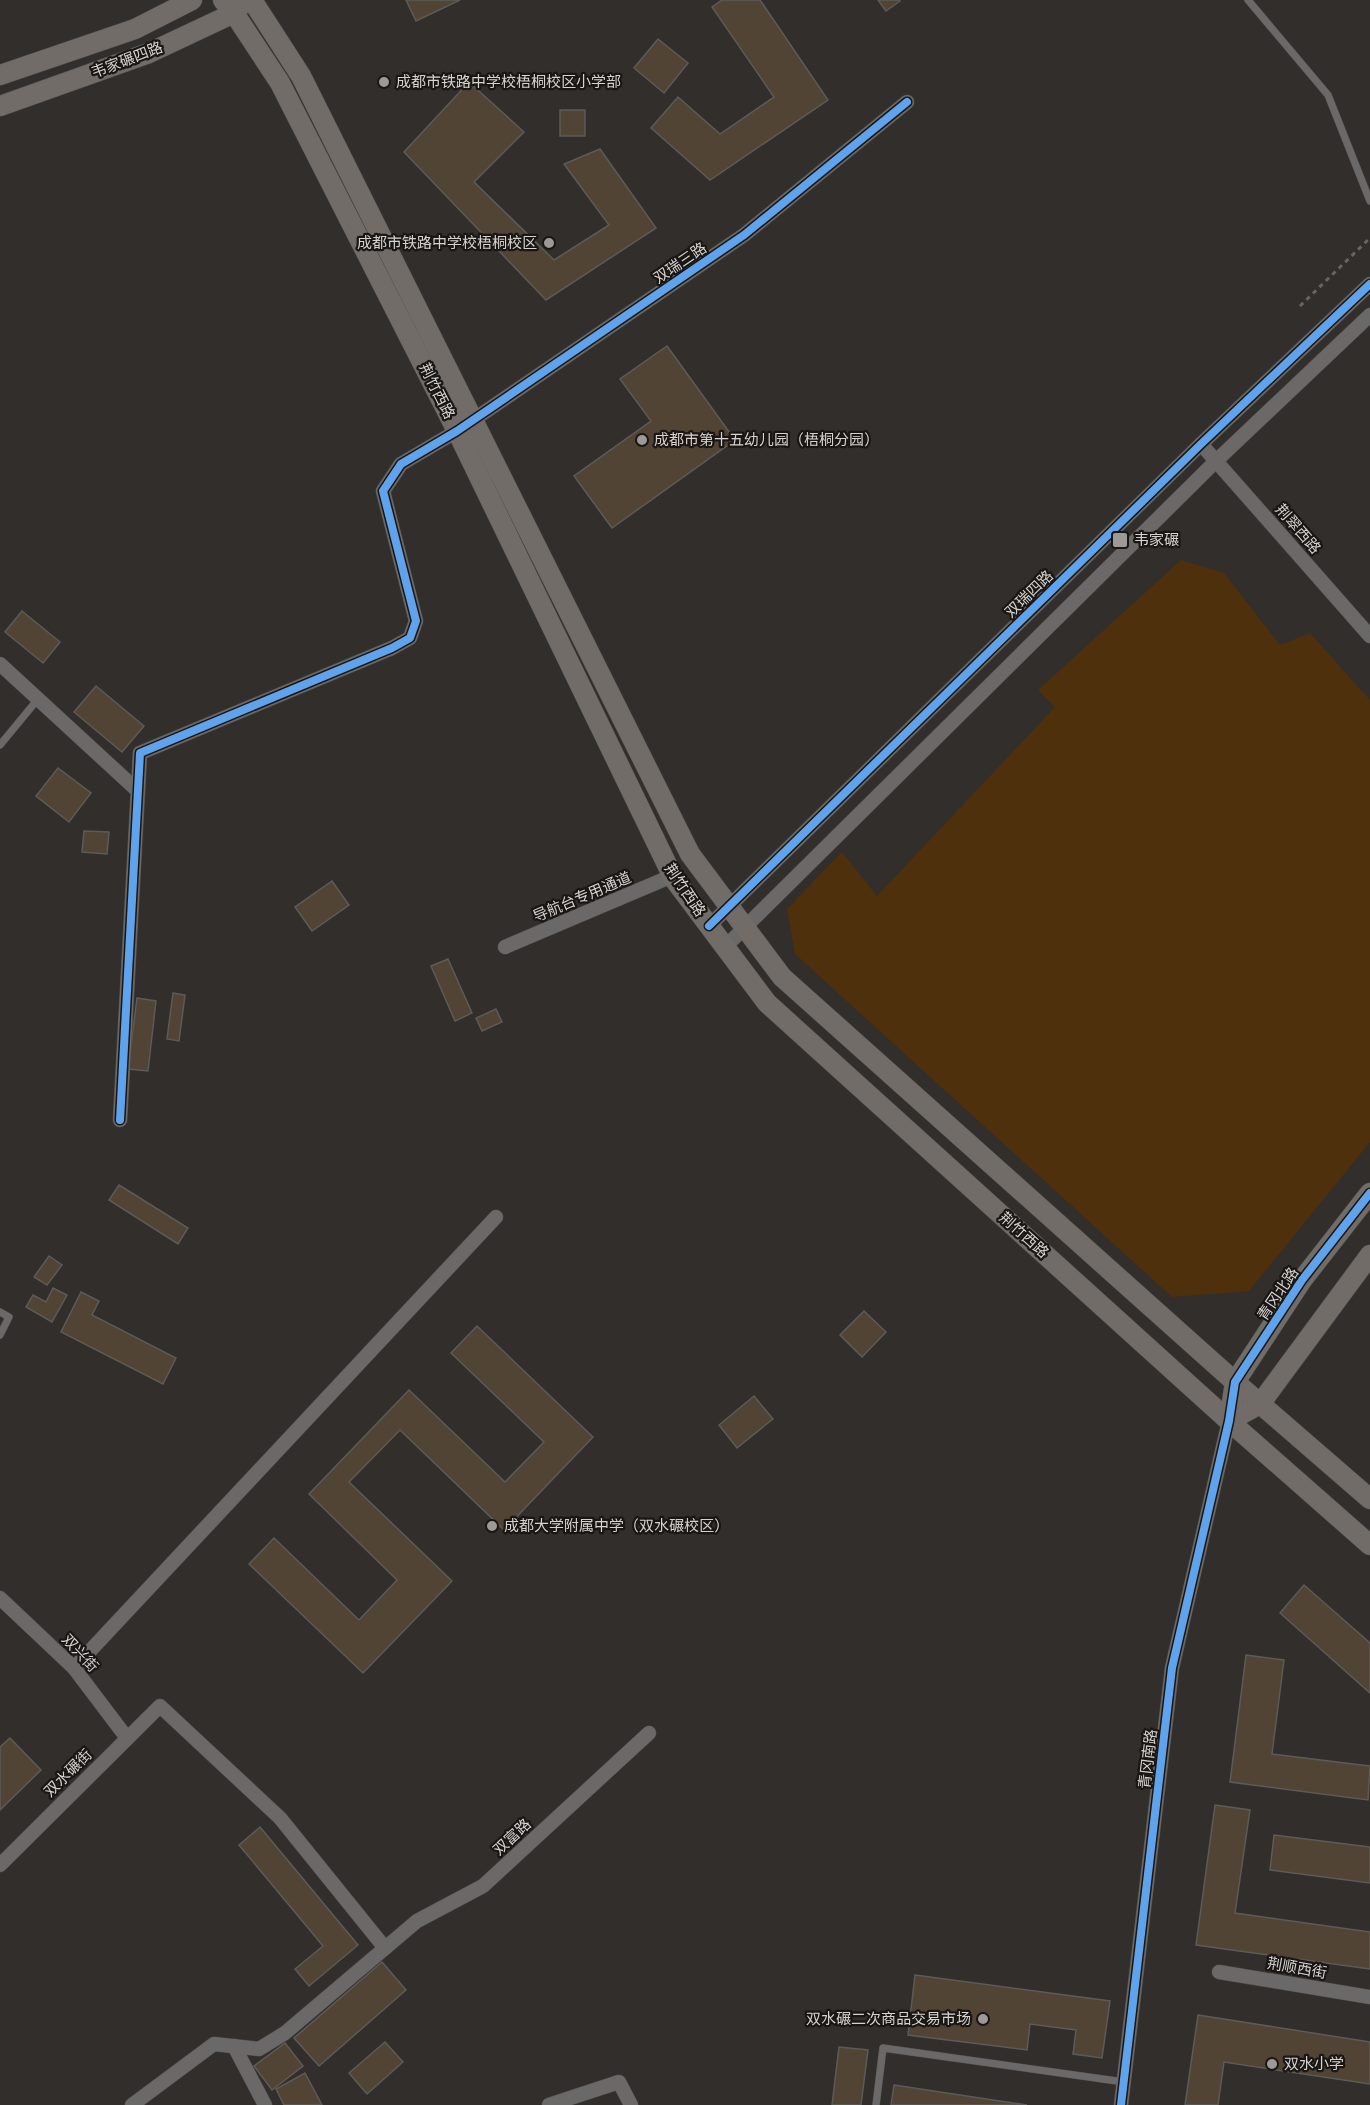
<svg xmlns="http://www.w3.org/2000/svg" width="1370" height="2105" font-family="Quicksand,'Noto Sans SC',sans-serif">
<rect width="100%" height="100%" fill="#312e2b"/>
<path fill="#4e310c" d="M1181,560l43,13 56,72 30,-12 60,67v442l-121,149 -77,6 -377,-343 -8,-45 55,-57 35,44 178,-189 -17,-17z"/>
<g fill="#514434" stroke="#5c5b58" stroke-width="1.5">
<path d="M406,0h54l-44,21z"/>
<path d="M722,0h38l68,100 -118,80 -59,-52 27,-31 42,37 54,-37 -62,-90z"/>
<path d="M878,0h21l1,1 -14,10z"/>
<path d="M658,39l30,24 -24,30 -30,-25z"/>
<path d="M469,82l55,50 -50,50 80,78 55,-35 -45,-61 36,-15 56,79 -110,72 -142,-148z"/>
<rect x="560" y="110" width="25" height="26"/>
<path d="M667,346l68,94 -123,88 -38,-52 77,-55 -31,-42z"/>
<path d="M22,611l38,31 -17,21 -38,-31z"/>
<path d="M96,686l48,40 -22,26 -48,-40z"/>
<path d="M58,768l33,25 -22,29 -33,-26z"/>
<path d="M84,831l25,1 -2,22 -25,-2z"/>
<path d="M332,881l17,24 -37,26 -17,-24z"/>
<path d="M448,959l24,54 -17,8 -24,-55z"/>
<path d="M173,993l12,2 -6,46 -12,-2z"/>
<path d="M137,998l19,3 -8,70 -20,-2z"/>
<path d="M496,1009l6,13 -20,9 -6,-13z"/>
<path d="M119,1185l69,43 -10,16 -69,-44z"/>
<path d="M49,1256l13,9 -15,20 -13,-8z"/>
<path d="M53,1288l14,7 -15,27 -26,-15 7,-12 13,7z"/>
<path d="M81,1292l18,9 -7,14 84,43 -13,26 -102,-52z"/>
<path d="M864,1311l22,21 -24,25 -22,-22z"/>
<path d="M477,1326l116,111 -89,93 -104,-100 -51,52 103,99 -89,92 -114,-109 25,-26 85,82 38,-40 -88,-86 100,-104 96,92 39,-40 -93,-89z"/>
<path d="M754,1396l19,23 -36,29 -18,-23z"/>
<path d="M1304,1585l66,58v50l-90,-80z"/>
<path d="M1246,1655l38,5 -12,94 98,12 -2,34 -138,-18z"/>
<path d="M10,1738l31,32 -41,40v-63z"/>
<path d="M1215,1805l35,5 -15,103 135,19v37l-174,-24z"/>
<path d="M260,1827l98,118 -49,41 -14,-17 28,-23 -84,-101z"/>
<path d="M1274,1835l96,12v36l-100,-13z"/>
<path d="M382,1962l24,28 -87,76 -25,-28z"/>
<path d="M915,1975l195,26 -8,57 -29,-4 3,-24 -46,-6 -3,26 -119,-15z"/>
<path d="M1198,2015l172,27v42l-146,-22 -6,43h-33z"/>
<path d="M385,2042l18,20 -36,32 -18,-21z"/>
<path d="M285,2043l18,23 -31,24 -18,-24z"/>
<path d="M839,2047l29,3 -7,55h-29z"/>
<path d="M305,2073l17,32h-38l-8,-16z"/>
<path d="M894,2085l133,20h-136z"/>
</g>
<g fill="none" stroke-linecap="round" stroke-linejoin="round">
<g stroke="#4e4b49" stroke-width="8">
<g id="lane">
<path d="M1248,0l80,95 42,106"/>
<path d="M0,745l38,-46"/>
<path d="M0,1312l9,5 -9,18"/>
<path d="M876,2105l7,-57 241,34"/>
</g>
</g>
<g stroke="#4e4b49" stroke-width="15">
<g id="street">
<path d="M1201,444l169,192"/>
<path d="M0,664l138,127"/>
<path d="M709,926l492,-482 169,-160"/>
<path d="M505,947l167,-71"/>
<path d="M725,947l491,-486 154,-146"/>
<path d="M120,1120l20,-367 252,-105 18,-10 6,-17 -33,-130 18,-27 56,-33 287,-196 163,-133"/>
<path d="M0,1598l74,70 53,70"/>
<path d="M74,1668l422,-451"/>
<path d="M0,1865l160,-159 120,112 105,130"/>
<path d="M1219,1972l151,25"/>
<path d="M234,2046l31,59"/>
<path d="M132,2105l82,-61 45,5 26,-16 132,-112 66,-35 166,-153"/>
<path d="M549,2105l70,-23 12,23"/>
<path d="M1121,2105l51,-437 57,-247"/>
</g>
</g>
<g stroke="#4e4b49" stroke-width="21">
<g id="secondary">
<path d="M223,0l11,13 46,70 177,348 217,448 93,124 462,418 141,124"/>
<path d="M252,0l49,76 389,778 92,123 453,405 135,117"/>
<path d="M0,75l135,-46 57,-29"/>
<path d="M0,106l149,-53 85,-40 8,-9"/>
<path d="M1229,1421l6,-39 67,-102 68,-87"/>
<path d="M1229,1421l31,-17 110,-149"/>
</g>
</g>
<path stroke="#676462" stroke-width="3" stroke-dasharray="4.5 4.5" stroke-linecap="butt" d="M1300,306l70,-68"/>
<use href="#lane" stroke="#6b6967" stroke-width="7"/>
<use href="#street" stroke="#6b6967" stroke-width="14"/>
<use href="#secondary" stroke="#716c67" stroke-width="20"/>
<g stroke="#191614" stroke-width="11">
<g id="cycleway">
<path d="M709,926l492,-482 169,-160"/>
<path d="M120,1120l20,-367 252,-105 18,-10 6,-17 -33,-130 18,-27 56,-33 287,-196 163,-133"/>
<path d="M1121,2105l51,-437 57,-247 6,-39 67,-102 68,-87"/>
</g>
</g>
<use href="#cycleway" stroke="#60a3ed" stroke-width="8"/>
</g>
<g fill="#9c9996" stroke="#191614" stroke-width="2">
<circle cx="384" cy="82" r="6"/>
<circle cx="549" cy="243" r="6"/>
<circle cx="642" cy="440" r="6"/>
<rect x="1112" y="532" width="16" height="16" rx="3"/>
<circle cx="492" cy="1526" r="6"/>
<circle cx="983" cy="2019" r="6"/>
<circle cx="1272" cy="2064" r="6"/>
</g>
<g text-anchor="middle" stroke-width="4.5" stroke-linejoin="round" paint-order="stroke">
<g font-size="15" fill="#d5d2cf" stroke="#191614">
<text transform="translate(127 60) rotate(-21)" y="5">韦家碾四路</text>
<text transform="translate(680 263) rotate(-34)" y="5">双瑞三路</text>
<text transform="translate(437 391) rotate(63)" y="5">荆竹西路</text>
<text transform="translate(1298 529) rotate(49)" y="5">荆翠西路</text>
<text transform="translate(1029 594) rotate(-44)" y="5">双瑞四路</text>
<text transform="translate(685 890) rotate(56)" y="5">荆竹西路</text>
<text transform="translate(582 897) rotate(-23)" y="5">导航台专用通道</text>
<text transform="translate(1024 1235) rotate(42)" y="5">荆竹西路</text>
<text transform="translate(1278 1294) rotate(-56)" y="5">青冈北路</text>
<text transform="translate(80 1653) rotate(47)" y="5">双兴街</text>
<text transform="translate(1148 1759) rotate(-83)" y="5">青冈南路</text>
<text transform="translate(68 1773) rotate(-45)" y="5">双水碾街</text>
<text transform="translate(512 1837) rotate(-43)" y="5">双富路</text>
<text transform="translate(1297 1968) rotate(10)" y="5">荆顺西街</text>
</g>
<g font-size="15" fill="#d5d2cf" stroke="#191614" text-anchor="start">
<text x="396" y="87">成都市铁路中学校梧桐校区小学部</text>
<text x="537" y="248" text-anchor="end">成都市铁路中学校梧桐校区</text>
<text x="654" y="445">成都市第十五幼儿园（梧桐分园）</text>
<text x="1134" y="545">韦家碾</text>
<text x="504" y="1531">成都大学附属中学（双水碾校区）</text>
<text x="971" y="2024" text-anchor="end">双水碾二次商品交易市场</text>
<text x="1284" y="2069">双水小学</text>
</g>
</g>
</svg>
